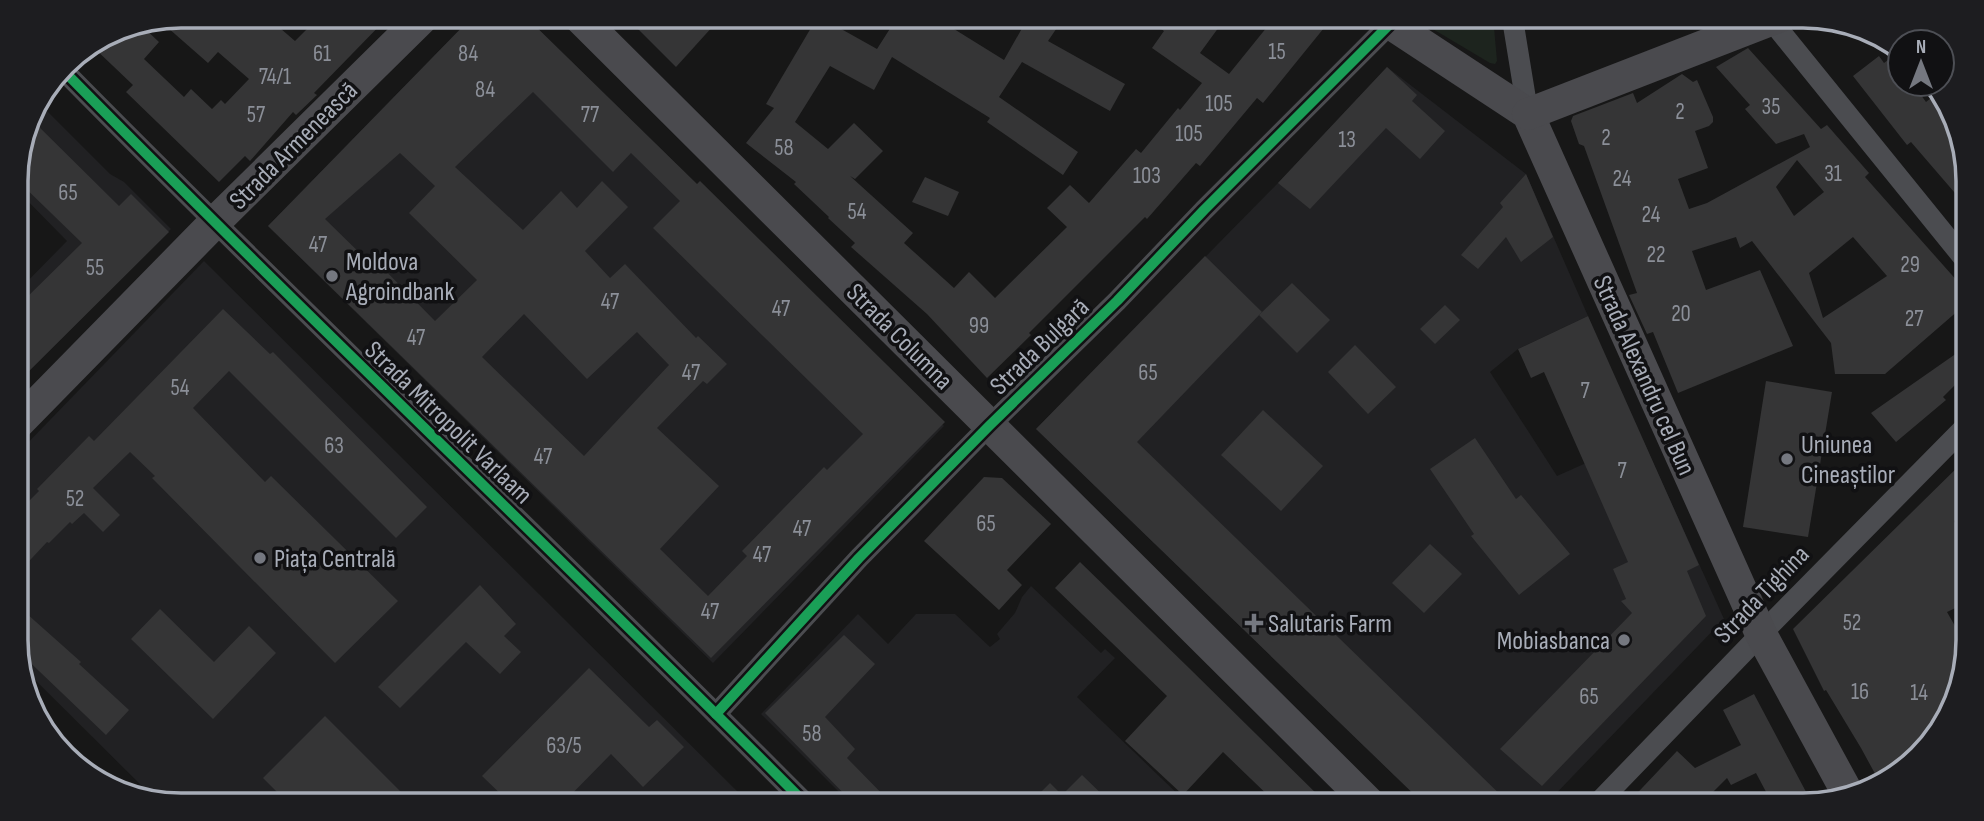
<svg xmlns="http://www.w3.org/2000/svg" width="1984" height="821" font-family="'Sofia Sans Condensed',sans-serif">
<rect width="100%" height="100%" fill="#171717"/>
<g fill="#212123">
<path d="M473,16h52l419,410 -231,237 -445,-437z"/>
<path d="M1387,67l139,107 62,142 -70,33 -28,23 67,104 85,-38 82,181 -179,186h-120l-389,-376 242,-246z"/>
<path d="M38,102l72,72 14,8 47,47 -154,154 -1,-90 51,-52 -51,-52v-19l17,-62z"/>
<path d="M204,261l547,544h-570l-25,-5 -138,-137 -1,-209z"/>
<path d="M1031,586l70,67 4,-4 10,9 -38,39 112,108h-337l-91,-91 97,-100 30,30 28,-30h39l35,33 10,-8 -3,-5 18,-21 7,-16z"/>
</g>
<path fill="#1d241e" d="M1411,16h82l4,45 -2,3 -5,-1z"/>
<g fill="#353536" fill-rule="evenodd">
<path d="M181,16h85l29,25 25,-25h69l-75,77 3,2 -21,20 -3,-3 -43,49 -5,-5 -26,26 -93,-90 7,-7 -42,-40 27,-17 22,-4 19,18 -15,17 40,38 7,-8 21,20 9,-9 4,4 24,-25 -31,-27 -10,11 -49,-43z"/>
<path d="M473,16h52l172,168 3,-3 245,241 -234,236 -443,-432zM533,92l80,80 18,-19 49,48 -27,27 210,206 -36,36 -3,-3 -82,84 5,5 -39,40 -48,-47 59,-63 -62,-58 46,-47 4,3 20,-20 -29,-28 -2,2 -71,-74 -15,14 -25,-27 43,-44 -26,-26 -25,27 -16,-17 -38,39 -68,-63zM400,153l35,33 -26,27 68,67 -42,41 -61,-62 -4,4 -45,-44zM524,314l63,65 50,-47 32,33 -85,91 -102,-99z"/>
<path d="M625,16h79l10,9 -38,42z"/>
<path d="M818,16l59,33 21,-33h35l71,44 25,-44h36l-17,25 77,43 -15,27 -88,-49 -23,35 79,55 -15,23 -76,-53 3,-4 -98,-61 -18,33 -44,-24 -35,56 33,27 26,-26 29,28 -28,28 -5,-3 63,57 -9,10 50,45 15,-16 26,26 72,-71 -20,-19 23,-23 19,18 47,-54 5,4 37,-45 2,2 22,-27 -50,-35 12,-17 -21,-15h84l-27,37 29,21 38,-47 -14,-11h66l9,7 -65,80 -6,-5 -57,68 -4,-3 -49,56 -2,-2 -116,116 2,2 -44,43 -60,-64 -76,-67 4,-4 -27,-25 1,-1 -35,-33 2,-2 -50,-39 28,-35 -8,-4z"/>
<path d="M1748,48l73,81 6,-4 42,48 -4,4 102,115v11l-82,71h-50l-4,-31 -79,-102 -12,7 -4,-11 -44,14 14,39 54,-20 33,76 -115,47 -25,-61 -6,2 -18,-39 8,-2 -53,-147 -5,-2 -8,-23 2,-5 60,-23 4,10 45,-29 11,8 4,-2 16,37v5l-4,4 -14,5 13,37 -30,11 11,30 18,-6 103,-56 -6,-13 -28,10 -31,-35 5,-4 -34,-38zM1797,160l27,32 -30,24 -18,-29zM1853,237l34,39 -64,42 -14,-45z"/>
<path d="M1879,56l5,7 8,-6 8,10v17h13l13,18 10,-8 8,10 23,55v48l-56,-65 -4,3 -54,-69z"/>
<path d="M1387,67l30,28 -5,6 33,30 -25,28 -34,-31 -76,81 -32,-26z"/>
<path d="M30,118l89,88 12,-12 38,38 -152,151 -1,-75 66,-65 -66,-64v-9z"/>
<path d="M1526,174l27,63 -32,25 -15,-25 -28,32 -17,-14 42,-48 -3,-4z"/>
<path d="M925,177l34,15 -11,24 -36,-14z"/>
<path d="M1205,256l57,56 -125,130 374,363h-86l-389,-376z"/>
<path d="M1292,283l38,37 -33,33 -38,-38z"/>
<path d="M1445,305l15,15 -25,24 -15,-15z"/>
<path d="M223,309l47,45 3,-2 154,155 -31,31 -167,-167 -36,37 72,74 6,-6 127,125 -63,62 -183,-185 3,-2 -25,-24 -37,36 27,27 -17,17 -19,-19 -12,11 -2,-2 -21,21 -2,-1 -30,32v-61l22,-22 -2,-2 52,-53 5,5z"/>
<path d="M1588,316l111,249 -12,6 19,45 -164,170 -42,-37 132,-136 -11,-12 5,-2 -13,-30 15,-7 -84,-190 -13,6 -13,-29z"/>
<path d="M1355,345l41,42 -28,27 -40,-42z"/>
<path d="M1967,346v27l-24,24 3,3 -50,42 -25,-29z"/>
<path d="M1766,381l66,11 -24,145 -65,-10z"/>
<path d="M1263,410l60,56 -42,45 -60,-56z"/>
<path d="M1475,438l41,61 5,-4 49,59 -51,41 -48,-59 3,-2 -44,-65z"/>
<path d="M1968,457v51l-14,13 14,29v52l-21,10 20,35 -11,56 -53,68 -24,10 -18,-33 -35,-58 -2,1 -31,-62z"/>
<path d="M984,477l18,1 49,46 -44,46 15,15 -23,25 -75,-69z"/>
<path d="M1430,544l32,30 -38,39 -32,-30z"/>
<path d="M1080,562l109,106 139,137h-50l-55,-53 -40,43 -58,-54 42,-45 -112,-108z"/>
<path d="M480,585l36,39 -12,12 17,16 -21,22 -34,-32 -66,66 -22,-21z"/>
<path d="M17,605l64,57 -2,2 50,46 -23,25 -89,-85z"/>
<path d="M160,609l54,53 35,-36 27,27 -63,66 -82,-80z"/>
<path d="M844,635l31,29 -50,53 30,32 -8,9 46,47h-38l-90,-92z"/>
<path d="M589,668l60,59 8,-7 27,27 -41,40 -32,-33 -50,51h-49l-30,-29z"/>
<path d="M1754,694l59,111h-40l-17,-32 -25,12 -4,-7 -27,27h-74l51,-54 18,17 46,-23 -18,-35z"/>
<path d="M325,716l89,89h-124l-27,-27z"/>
<path d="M1082,775l31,30h-85l22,-22 12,12z"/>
</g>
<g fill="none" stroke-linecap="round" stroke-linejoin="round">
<g stroke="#4b4c50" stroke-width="21">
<path d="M1512,16l16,98"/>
<path d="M1771,20l196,242"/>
<path d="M62,69c245,249 499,488 745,736"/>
<path d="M716,714l143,-156 130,-132 128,-125 87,-91 194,-194"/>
<path d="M1596,805l165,-171 207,-210"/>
</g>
<g stroke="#4a4a4e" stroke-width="32">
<path d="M578,16l793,789"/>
<path d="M1379,16l149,98 233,520 86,158"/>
<path d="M1528,114l253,-98"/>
<path d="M17,424l197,-201 210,-207"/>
</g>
<g stroke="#111113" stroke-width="15">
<g id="cycleway">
<path d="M62,69c245,249 499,488 745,736"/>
<path d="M716,714l143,-156 130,-132 128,-125 87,-91 194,-194"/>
</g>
</g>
<use href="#cycleway" stroke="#1a9f57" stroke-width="10"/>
</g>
<g fill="#757880" stroke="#111113" stroke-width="2.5">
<circle cx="332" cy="276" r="7"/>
<circle cx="1787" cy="459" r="7"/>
<circle cx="260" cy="558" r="7"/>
<path d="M1250.5 612.5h7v7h7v7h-7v7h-7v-7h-7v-7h7z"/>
<circle cx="1624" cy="640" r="7"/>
</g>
<g text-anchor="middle" stroke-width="7" stroke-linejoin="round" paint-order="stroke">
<g font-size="23" fill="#8b8f98">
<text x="1277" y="59">15</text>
<text x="322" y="61">61</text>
<text x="468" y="61">84</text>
<text x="275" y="84">74/1</text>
<text x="485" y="97">84</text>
<text x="1219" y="111">105</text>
<text x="1771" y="114">35</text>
<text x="1680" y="119">2</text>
<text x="256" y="122">57</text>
<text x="590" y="122">77</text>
<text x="1189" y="141">105</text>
<text x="1606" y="145">2</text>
<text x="1347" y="147">13</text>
<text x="784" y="155">58</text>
<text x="1833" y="181">31</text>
<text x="1147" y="183">103</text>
<text x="1622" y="186">24</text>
<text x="68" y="200">65</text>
<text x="857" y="219">54</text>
<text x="1651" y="222">24</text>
<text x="318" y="252">47</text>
<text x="1656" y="262">22</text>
<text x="1910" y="272">29</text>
<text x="95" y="275">55</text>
<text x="610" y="309">47</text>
<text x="781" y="316">47</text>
<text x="1681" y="321">20</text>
<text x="1914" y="326">27</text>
<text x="979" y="333">99</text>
<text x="416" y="345">47</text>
<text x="691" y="380">47</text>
<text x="1148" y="380">65</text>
<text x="180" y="395">54</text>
<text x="1585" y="398">7</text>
<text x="334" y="453">63</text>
<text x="543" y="464">47</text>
<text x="1622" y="478">7</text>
<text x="75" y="506">52</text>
<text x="986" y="531">65</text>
<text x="802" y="536">47</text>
<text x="762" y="562">47</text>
<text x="710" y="619">47</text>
<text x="1852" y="630">52</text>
<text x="1860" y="699">16</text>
<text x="1919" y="700">14</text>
<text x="1589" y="704">65</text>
<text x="812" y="741">58</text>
<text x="564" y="753">63/5</text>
</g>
<g font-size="26" fill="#a8adb8" stroke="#111113">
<text transform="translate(293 145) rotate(-45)" y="9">Strada Armenească</text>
<text transform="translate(900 336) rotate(45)" y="9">Strada Columna</text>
<text transform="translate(1039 346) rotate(-44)" y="9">Strada Bulgară</text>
<text transform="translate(1645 375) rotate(66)" y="9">Strada Alexandru cel Bun</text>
<text transform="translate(449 422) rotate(44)" y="9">Strada Mitropolit Varlaam</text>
<text transform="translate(1761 594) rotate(-46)" y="9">Strada Tighina</text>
</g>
<g font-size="26" fill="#a8adb8" stroke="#111113" text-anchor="start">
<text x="346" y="270">Moldova<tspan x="346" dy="30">Agroindbank</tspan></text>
<text x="1801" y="453">Uniunea<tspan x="1801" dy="30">Cineaștilor</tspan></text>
<text x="274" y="567">Piața Centrală</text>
<text x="1268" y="632">Salutaris Farm</text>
<text x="1610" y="649" text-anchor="end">Mobiasbanca</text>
</g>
</g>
<path d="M0 0H1984V821H0ZM181 28H1803A153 153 0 0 1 1956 181V640A153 153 0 0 1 1803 793H181A153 153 0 0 1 28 640V181A153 153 0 0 1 181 28Z" fill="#1d1d20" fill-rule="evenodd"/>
<path fill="none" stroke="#a8adb8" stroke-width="3.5" d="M181 28H1803A153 153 0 0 1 1956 181V640A153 153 0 0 1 1803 793H181A153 153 0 0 1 28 640V181A153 153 0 0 1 181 28Z"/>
<g transform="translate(1921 63)"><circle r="33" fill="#111113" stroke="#4d4f55" stroke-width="2"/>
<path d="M0-5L12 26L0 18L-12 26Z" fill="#757880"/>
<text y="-10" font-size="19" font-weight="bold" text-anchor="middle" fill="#a8adb8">N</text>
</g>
</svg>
